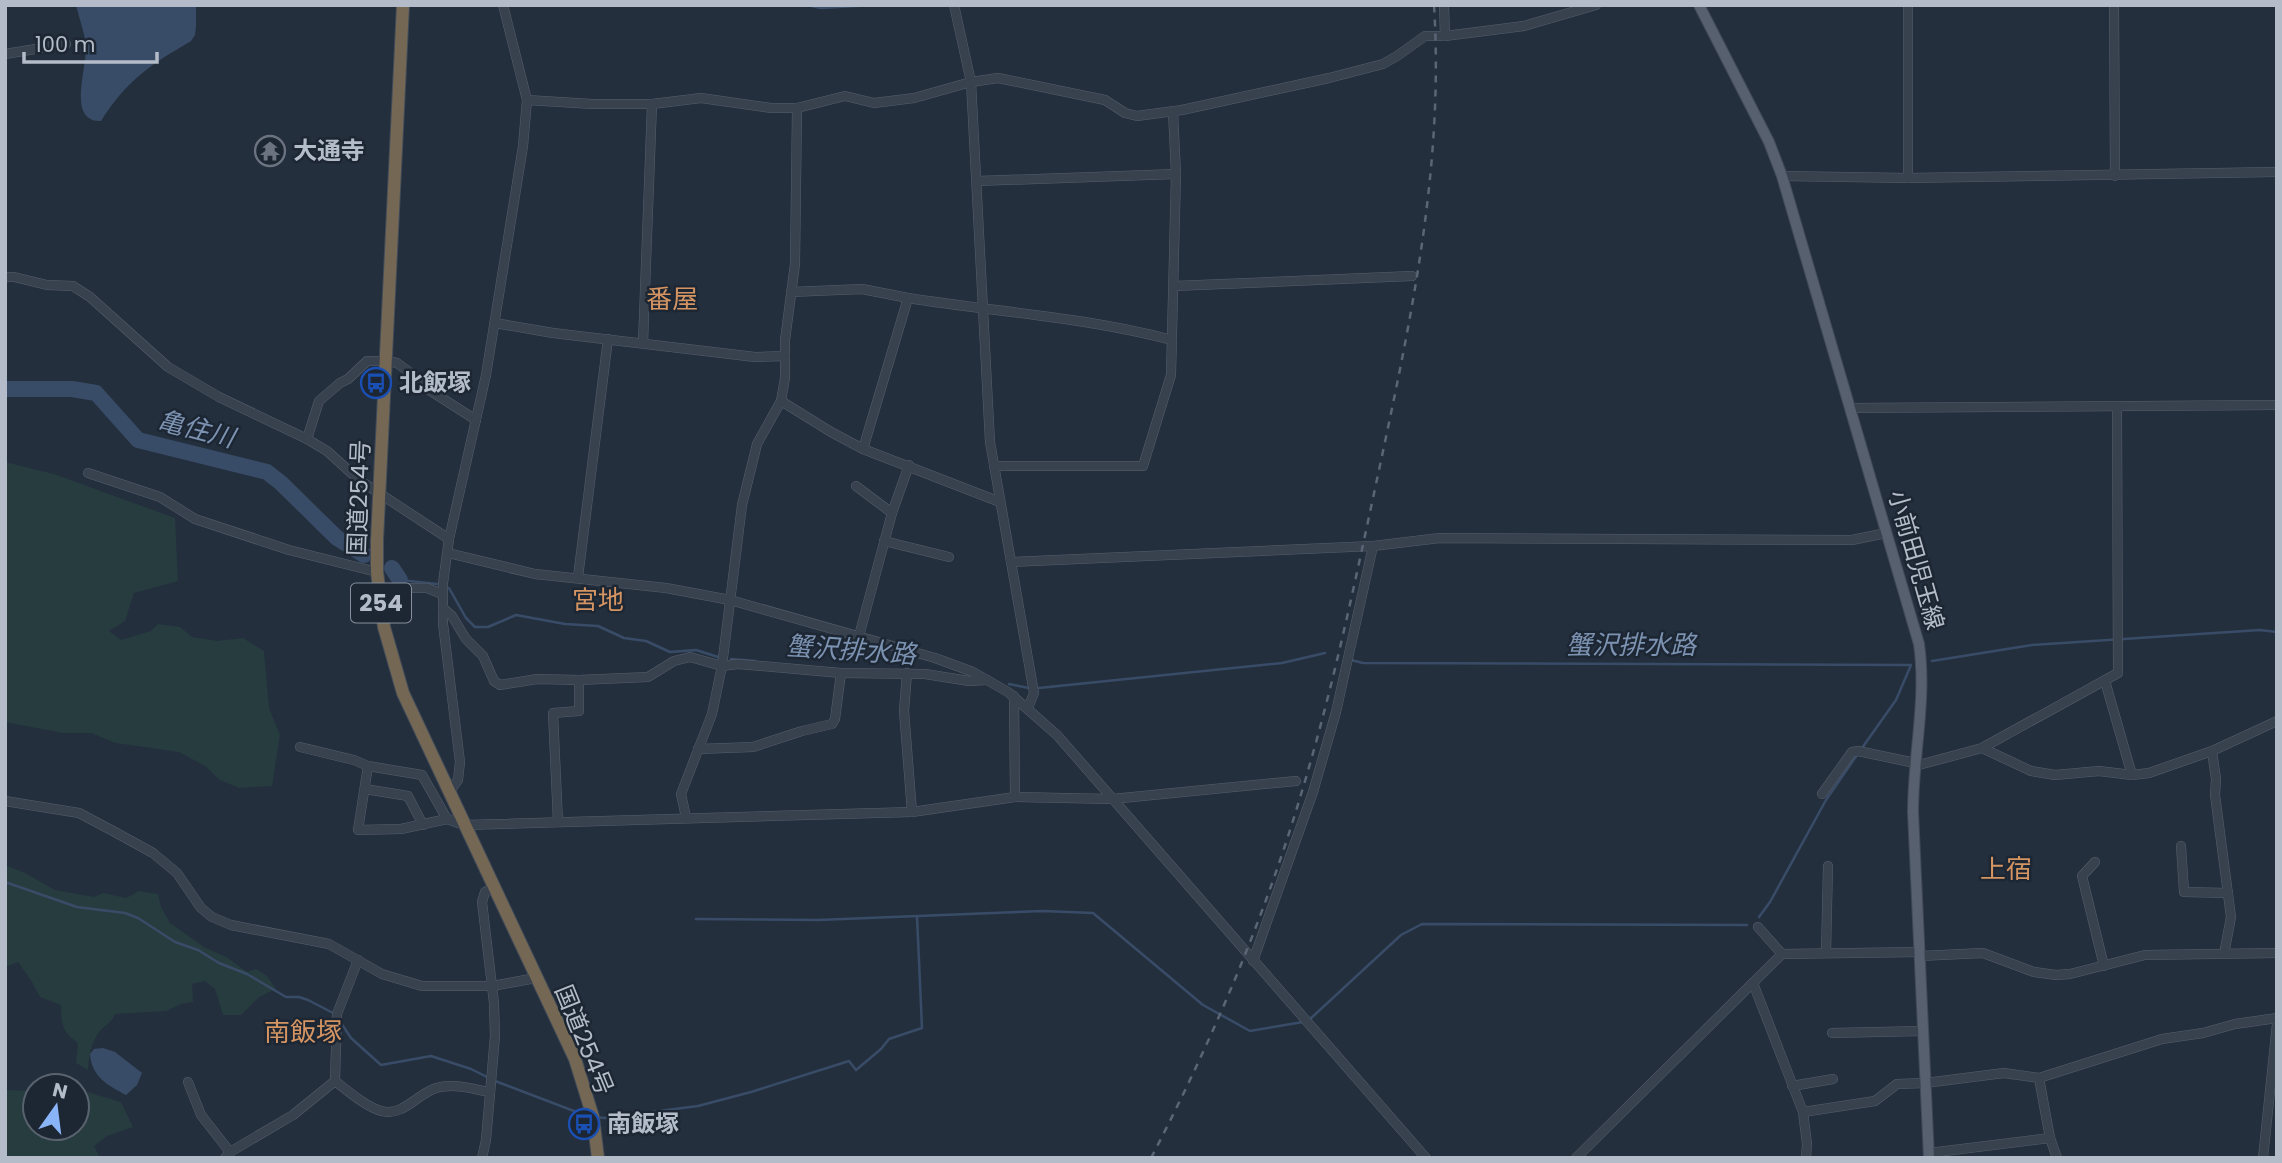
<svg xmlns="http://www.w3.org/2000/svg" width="2282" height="1163" font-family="Poppins,'Noto Sans JP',sans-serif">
<rect width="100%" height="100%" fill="#242f3e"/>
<g fill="#263c3f">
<path d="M5,462l49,12 121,44 3,63 -44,12 -9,28 -16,10 12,9 30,-9 7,-7 22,3 12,10 25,4 26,-3 21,13 5,57 11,27 -8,51 -33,2 -19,-8 -15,-14 -26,-14 -63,-9 -25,-10h-28l-58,-11z"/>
<path d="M5,865l20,8 30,17 39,7 9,-4 23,5 13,-7 19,3 3,13 9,16 34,24 24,11 19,14 9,-3 11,7 9,13 -17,8 -18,18h-18l-8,-26 -10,-8 -13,3 1,18 -12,2 -15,7 -51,3c-4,10 -9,10 -15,17 -8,8 -12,28 -12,39l-12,-7 2,-20c-16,-11 -17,-19 -17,-38l-21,-8 -8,-15 -14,-20 -13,5z"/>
<path d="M77,1089l44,13 12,25 -26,9 -13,10 6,12h-95v-68l30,1v37h42z"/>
</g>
<g fill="#394c67">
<path d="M76,5h120v21l-1,9 -4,6c-41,24 -64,39 -90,80 -35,1 -13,-55 -15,-77 -2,-13 -7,-26 -10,-39z"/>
<path d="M103,1048l12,4 27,21 -5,12 -11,10c-19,-10 -34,-18 -36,-41l4,-5z"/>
</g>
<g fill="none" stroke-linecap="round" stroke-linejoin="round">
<g stroke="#394c67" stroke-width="2.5">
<path d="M807,5l14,3 53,-3"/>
<path d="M400,580l37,4"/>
<path d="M449,588l17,30 9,9h13l28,-12 49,9 33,2 26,12 22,3 24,11 26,-2 22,7"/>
<path d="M731,659l24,2"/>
<path d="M1351,660l12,3 548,2 -15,35 -34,48"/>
<path d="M1932,661l100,-16 228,-15 17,2"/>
<path d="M1009,684l20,4"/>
<path d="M1039,688l243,-25 43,-10"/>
<path d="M5,882l72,25 48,6 13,5 37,24 23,8 21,13 28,11 39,23h13l9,3 27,14"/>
<path d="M1759,917l11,-15 56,-102 31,-45"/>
<path d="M696,919l122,1 225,-9 50,2 110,92 47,26 53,-9"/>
<path d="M1309,1020l92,-85 21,-11 325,1"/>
<path d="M341,1023l10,15 30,27 50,-9 40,13 18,9"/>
<path d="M495,1081l92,35"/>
<path d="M597,1117l7,1 94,-12 53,-14 98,-31 7,9 25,-21 8,-10 33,-11 -5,-112"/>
</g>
<g stroke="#394c67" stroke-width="16">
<path d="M5,389h67l24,4 42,47 129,32 14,11 56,55 27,17"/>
<path d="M392,568l8,12"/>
</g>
<g stroke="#565f6c" stroke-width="10">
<g id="minor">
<path d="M954,5l17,77 19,360 44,251 -6,15"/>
<path d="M1444,5l1,31"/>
<path d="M1908,5v173"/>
<path d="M2114,5l1,171"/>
<path d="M5,54l61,-10"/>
<path d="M527,100l65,4h60l49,-6 70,10h26l48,-12 29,7 40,-5 57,-16 27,-4 107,22 20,13 12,3 45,-6 147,-32 54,-14 14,-8 28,-20h20l79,-10 72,-21"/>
<path d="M1782,176l126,2 369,-6"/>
<path d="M977,181l199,-7"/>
<path d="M5,277h9l33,8 26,1 17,11 78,70 51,30 88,42 20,12 32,29 90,59"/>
<path d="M1174,286l238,-10"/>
<path d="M791,292l71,-3 46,9"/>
<path d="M495,323l58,10 202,24 30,-1"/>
<path d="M643,343l9,-239"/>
<path d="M781,401l50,31 32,17 137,53"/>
<path d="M1849,408l428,-3"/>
<path d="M307,439l12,-38 21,-18 8,-4 19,-18h20l10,2 15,11 11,12 53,34"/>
<path d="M863,449l45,-151c88,14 177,19 264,42"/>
<path d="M994,466h149l28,-91 5,-201 -3,-63"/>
<path d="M88,473l72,24 35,22 94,31 88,22"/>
<path d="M856,486l36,27"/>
<path d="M884,541l65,16"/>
<path d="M448,553l87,21 131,14 64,12 205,58 38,14 35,20 49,43 369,423"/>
<path d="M1011,562l362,-16 67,-8 412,2 34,-7"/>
<path d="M578,577l30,-238"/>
<path d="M379,588h48l15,6"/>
<path d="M443,608l9,8 14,23 17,17 11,25 6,4 37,-6 42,1 69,-3 26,-16 16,-4 32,9 16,-2 103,9 84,1 44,7 18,-1"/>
<path d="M859,636l33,-123 17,-48"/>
<path d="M907,673l-3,38 8,101"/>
<path d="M2105,681l27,94"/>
<path d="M1014,696l1,101"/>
<path d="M300,747l54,13 14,6 54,9 25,44"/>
<path d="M1982,748l49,23 24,4 44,-4 33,4 17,-2 63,-22 65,-30"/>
<path d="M698,749l55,-2 49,-16 30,-7 3,-5 6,-46"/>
<path d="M2212,751l4,28 -1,16 16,122 -7,37"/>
<path d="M368,766l-10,64 43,-1 46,-10 17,6 448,-13 103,-15 97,2 184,-18"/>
<path d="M1915,766l67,-18 136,-75 -1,-267"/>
<path d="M365,789l43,7 15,29"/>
<path d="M449,792l9,-12 2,-18 -17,-138v-41l6,-44 37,-164 37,-229 4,-46 -24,-95"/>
<path d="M1822,794l30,-42 6,-1 57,12"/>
<path d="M5,801l74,12 34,18 40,22 24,20 24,35 11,9 19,8 98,19 53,30 40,12h70l44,-8"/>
<path d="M686,817l-5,-23 31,-80 10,-48 20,-161 15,-61 24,-43 4,-23v-38l10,-76 2,-156"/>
<path d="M558,822l-5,-109 26,-2v-31"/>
<path d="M2181,846l3,46 44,1"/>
<path d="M2095,862l-13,14 22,90"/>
<path d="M1758,927l24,27"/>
<path d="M1826,953l2,-87"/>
<path d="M1920,956l63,-3 51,19 22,3 14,-1 75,-19 132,-2"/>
<path d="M1253,961l60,-169 23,-80 37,-166"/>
<path d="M1753,983l50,129 4,32 -1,14"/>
<path d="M1832,1033l91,-2"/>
<path d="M2039,1078l11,60 7,20"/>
<path d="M335,1081c13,10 30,25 46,30 22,6 36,-17 55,-23 18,-5 36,1 54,4"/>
<path d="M188,1082l13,33 29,37"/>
<path d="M1792,1086l41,-7"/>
<path d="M1803,1112l72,-11 22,-17 28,-1 79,-10 35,5 123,-39 41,-6 32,-9 42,-6"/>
<path d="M1929,1153l121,-15"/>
<path d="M225,1158l5,-6 63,-37 42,-34 2,-67 21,-54"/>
<path d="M482,1158l4,-18 9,-104 -1,-33 -12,-101 3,-10 8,-4"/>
<path d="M1576,1158l206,-204 138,-2"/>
<path d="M2263,1158l14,-134"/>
</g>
</g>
<g stroke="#414a57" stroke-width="12">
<path id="major" d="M1699,5l70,137 13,34 137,468c8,56 -6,111 -6,168l16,346"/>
</g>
<g stroke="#434c59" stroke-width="14">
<path id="highway" d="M403,5l-26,535v32l7,55 19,66 172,366 18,58 5,41"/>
</g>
<use href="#minor" stroke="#38414e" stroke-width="9"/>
<use href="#major" stroke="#56606e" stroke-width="10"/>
<use href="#highway" stroke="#746855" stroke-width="12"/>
<path stroke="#5a6575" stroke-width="2.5" stroke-dasharray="7 7" stroke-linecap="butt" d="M1151,1158c61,-117 114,-241 151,-367 32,-106 54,-214 77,-321 33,-155 65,-306 55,-465"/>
</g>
<defs>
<g id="temple-ring" transform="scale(1.575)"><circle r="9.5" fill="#1d2633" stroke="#6b7280" stroke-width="1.5"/><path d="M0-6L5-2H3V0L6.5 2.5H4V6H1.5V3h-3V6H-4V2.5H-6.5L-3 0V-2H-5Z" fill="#6b7280"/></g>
<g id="bus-ring" transform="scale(1.575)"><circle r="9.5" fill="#1d2633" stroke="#1a4fb4" stroke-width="1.5"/><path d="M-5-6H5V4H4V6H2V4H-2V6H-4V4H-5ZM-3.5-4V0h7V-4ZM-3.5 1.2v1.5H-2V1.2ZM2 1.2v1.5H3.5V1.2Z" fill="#1a4fb4"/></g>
</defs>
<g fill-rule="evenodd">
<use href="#temple-ring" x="270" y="151"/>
<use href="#bus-ring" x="376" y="383"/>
<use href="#bus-ring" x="584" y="1124"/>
</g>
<g text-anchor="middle" stroke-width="5" stroke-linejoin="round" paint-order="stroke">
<rect fill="#1d2633" stroke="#878f9c" stroke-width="2" x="351" y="583.5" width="60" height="39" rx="5"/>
<g font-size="23" font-weight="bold" fill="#b4bcc9">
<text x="381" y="611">254</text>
</g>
<g font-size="24" font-weight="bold" fill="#b4bcc9" stroke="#1d2633" text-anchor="start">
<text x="293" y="159">大通寺</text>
<text x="399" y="391">北飯塚</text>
<text x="607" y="1132">南飯塚</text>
</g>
<g font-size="24" fill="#b4bcc9" stroke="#1d2633">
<text transform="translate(359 498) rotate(-88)" y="8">国道254号</text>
<text transform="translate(1916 560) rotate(74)" y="8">小前田児玉線</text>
<text transform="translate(584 1040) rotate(68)" y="8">国道254号</text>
</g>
<g font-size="26" fill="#d59563" stroke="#1d2633">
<text x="672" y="308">番屋</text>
<text x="598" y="609">宮地</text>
<text x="2006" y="878">上宿</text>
<text x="303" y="1041">南飯塚</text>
</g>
<g font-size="26" font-style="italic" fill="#7c92b1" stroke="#1d2633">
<text transform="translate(196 429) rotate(14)" y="9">亀住川</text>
<text x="1631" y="654">蟹沢排水路</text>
<text transform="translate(851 650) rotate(4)" y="9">蟹沢排水路</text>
</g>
</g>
<rect width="2282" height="1163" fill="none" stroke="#b4bcc9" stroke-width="14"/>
<g transform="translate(56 1107) rotate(14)"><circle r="33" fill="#1d2633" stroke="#59626f" stroke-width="2"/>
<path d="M0-5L12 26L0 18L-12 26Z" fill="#8ab4f8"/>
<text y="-10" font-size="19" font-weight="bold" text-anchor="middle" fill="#b4bcc9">N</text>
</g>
<path d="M24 52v10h133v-10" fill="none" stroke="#b4bcc9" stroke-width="3.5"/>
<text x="35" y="52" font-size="21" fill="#b4bcc9" stroke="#1d2633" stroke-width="5" paint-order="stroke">100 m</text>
</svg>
